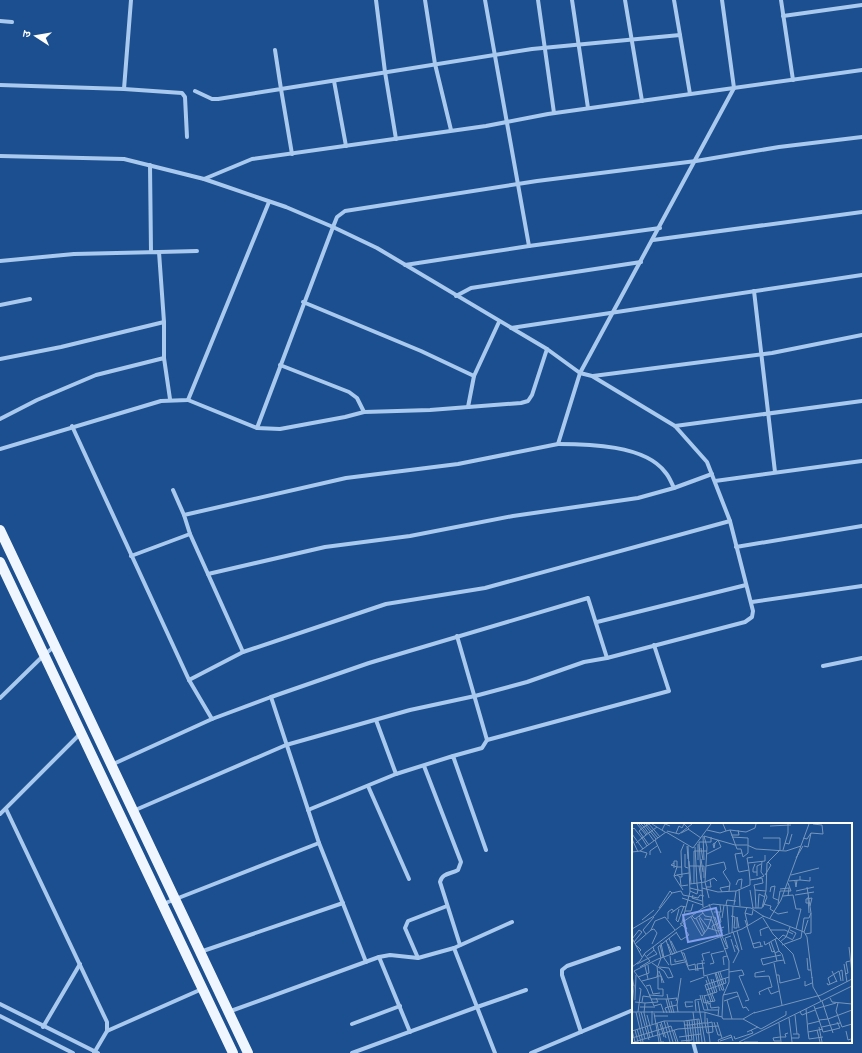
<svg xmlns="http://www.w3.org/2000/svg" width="862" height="1053" font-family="'PT Sans','Noto Sans Devanagari',sans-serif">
<rect width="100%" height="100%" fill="#1b4f8f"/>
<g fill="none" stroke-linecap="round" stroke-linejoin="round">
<g stroke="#a9c9ee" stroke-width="4">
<path d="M376,0l9,72 11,67"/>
<path d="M425,0l10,64 16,66"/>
<path d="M485,0l44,246 131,-18"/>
<path d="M538,0l16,113"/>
<path d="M572,0l16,108"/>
<path d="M625,0l17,101"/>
<path d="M781,0l12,80"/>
<path d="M783,16l79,-11"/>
<path d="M0,21l12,1"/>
<path d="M680,35l10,59"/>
<path d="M334,81l12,65"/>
<path d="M0,85l124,4 58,4 3,4 2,40"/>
<path d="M124,89l7,-89"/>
<path d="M195,91l17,8h6l63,-10 -6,-39"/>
<path d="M292,154l-11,-65 251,-40 148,-14 -6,-35"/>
<path d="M0,156l124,3 80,20 48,-20 234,-33 62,-12 314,-44"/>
<path d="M150,165l1,87"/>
<path d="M204,179l82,28 47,20 44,21 170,101 33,24 154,-285 -12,-88"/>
<path d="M653,240l209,-28"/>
<path d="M159,252l38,-1"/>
<path d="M0,261l74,-7 85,-2 5,70v36"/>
<path d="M405,265l124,-19"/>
<path d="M754,291l21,181"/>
<path d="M456,296l15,-8 170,-26"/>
<path d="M303,302l118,49 53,25"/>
<path d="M0,305l30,-6"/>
<path d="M511,328l351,-53"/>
<path d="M0,359l61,-12 103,-25"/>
<path d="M280,365l69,27 8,6 7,14"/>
<path d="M593,376l179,-23 90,-18"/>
<path d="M188,400l69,28 23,1 65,-12 19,-5 66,-2 91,-7 7,-2 4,-6 15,-46"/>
<path d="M468,407l6,-31 25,-54"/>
<path d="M0,419l37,-19 59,-25 68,-17 6,41"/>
<path d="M72,426l117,254 23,39 -101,46"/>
<path d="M675,426l187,-25"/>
<path d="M257,428l76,-201 4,-10 8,-6 192,-30 159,-20 83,-14 83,-10"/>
<path d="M558,444c30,0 87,1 107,28 4,4 6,10 9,16l38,-14"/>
<path d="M0,449l161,-48 27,-1 81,-198"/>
<path d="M715,481l147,-20"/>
<path d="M173,490l11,25"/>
<path d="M190,534l53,118"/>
<path d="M736,547l126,-21"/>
<path d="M131,556l59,-22 -6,-19 162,-37 112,-14 100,-20 22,-71 12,3 83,50 32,36 23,59 23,90 -1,6 -7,5 -138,36 -23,4 -57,20 -52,14 -65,14 -124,35 -153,66"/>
<path d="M208,574l117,-27 85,-11 103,-20 125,-18 36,-10"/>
<path d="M752,602l110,-16"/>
<path d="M597,622l149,-37"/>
<path d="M457,636l30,104 182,-49 -15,-46"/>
<path d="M823,666l39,-8"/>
<path d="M189,680l54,-28 143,-48 99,-16 245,-67"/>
<path d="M271,697l98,-34 219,-65 19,60"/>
<path d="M0,698l44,-43 11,-9"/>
<path d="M212,719l59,-22 48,146 47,119"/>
<path d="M376,720l20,54"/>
<path d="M453,756l29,-8 5,-8"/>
<path d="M424,766l37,96 -3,8c-7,4 -16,3 -18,12l20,63"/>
<path d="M368,786l41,93"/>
<path d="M6,809l101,213v9l-13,22"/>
<path d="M308,810l88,-36 57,-18 33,94"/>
<path d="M0,814l80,-80"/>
<path d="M163,904l156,-61"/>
<path d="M454,948l58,-26"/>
<path d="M200,952l143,-49"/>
<path d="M379,957l31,75"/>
<path d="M418,958l-13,-30 3,-7 39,-15"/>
<path d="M0,1004l98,49"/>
<path d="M228,1012l151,-55 11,-2 28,3 36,-10 23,59 49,-17"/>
<path d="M0,1016l73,37"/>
<path d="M352,1024l48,-18"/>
<path d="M43,1027l37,-63"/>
<path d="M107,1031l95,-42"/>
<path d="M581,1032l-19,-57v-5l5,-4 52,-18"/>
<path d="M693,1042l3,11"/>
<path d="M352,1053l125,-46 18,46"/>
<path d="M531,1053l102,-43"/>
</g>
<g stroke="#f0f6ff" stroke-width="10">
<path d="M0,530l248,523"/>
<path d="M0,562l233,491"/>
</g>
</g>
<g transform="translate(632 823)">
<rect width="220" height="220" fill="#1b4f8f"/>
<path fill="none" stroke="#7695bc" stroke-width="1" d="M5,1l9,11M7,1l8,10M9,1l3,3 5,-3 11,13M12,1l12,15M14,1l12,14M20,1l13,8M91,1l3,7 4,-1 7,19h4l2,8 5,-4v-7M138,3l21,-1M56,6l13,9M0,7l2,-2 8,10 -6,5M30,7l3,-6 5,2M75,7l13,3 6,-2M98,7l16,2 9,-4 1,-4M35,8l12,3 13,-10M34,9l27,16 18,-24M44,10l3,-7 3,2 2,-4 5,5 -8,4M179,10l12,1 -1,-9 -9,-1M0,11l11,15M99,12h8l-1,-5M71,13l1,24M72,13l31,9h12l9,4 30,2 15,-5M100,14l16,1v7M131,15h17v12l-13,13 -1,28M171,15l4,1 4,-6 -3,14 -4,-1M0,16l6,13M23,17l6,13M67,19l3,46 16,4 18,-1 14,-6v-5l12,-2 1,5 -9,2 1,5M67,19h12v-5M83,20l-1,5 -1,-4 2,-1 3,-3M153,20l4,1 3,-10M66,21v16M17,22l-10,-14 5,-4 10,14M15,23l-5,-8 15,-11M55,23l1,13M63,24l2,37M69,25l2,12M151,27l5,-17v-9M8,28l7,2 -2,5M0,29l8,-1 26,-19M110,30l-7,1 3,16 1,2 10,-2 1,10M53,31v13l3,1M75,31l14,-7 -3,-7M18,32v-4l7,-5M164,35l7,-12M69,36l2,13M57,38l2,23M42,40l-3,2 6,2 -3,9 3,-1M116,40l17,-2v-6M123,41l-2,5v3h4M57,43h15v12M67,43l2,14M74,43l18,-4 2,7 -3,3 7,11 -1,8M42,45v-7h3v6h5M117,47l-2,-12 6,-1M133,52l6,-10 -3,-3M159,52l28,-7M42,53l9,14M125,53v-10l4,-2M48,54h2l-1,-26 3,-7M125,56l7,-3 -3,-4 1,-11M168,57l10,1v-4M157,58l11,-1v-4M163,58l1,6 1,-7M58,61l15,-2 2,-35 -3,-11M62,61v-33h13M56,62l-7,1 -1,-9 -3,-2 12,-2M104,62l2,-5 4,-1 -1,9M74,64h5l-1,-7M175,64l4,26M58,65l8,2 -1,-6M70,65l1,19M107,66l1,17M148,66l9,-1 -1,8M118,67l3,18M58,68l7,3 1,-4 5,1M164,68l18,-4M90,69l-2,-4 10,-2M138,69l1,-5 4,-1 -2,12 5,2M61,72l-1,3 10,3M163,72l19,-3M151,73l10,-1 3,14h5l-5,20M176,74l1,16M50,75l21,7M77,75l-4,-16 9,-4 3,3M178,80h-4v-4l6,-1 -2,8M77,81l20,57v21l-6,14 -1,21M131,81l8,2 -1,3 8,5 10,-2M146,81l2,-13h11l-3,-8M94,82l1,-5 9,1M95,82l2,28M102,82l2,-14M115,84l-2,6 7,2 1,-5M131,84l4,-10 -2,-4M27,85l11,-17 2,2M71,85l10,-4 38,4 12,8 41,16 3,5 5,41M120,85h10l4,-17 -11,-1 1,18M126,85l1,-14 6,3M69,87l4,6 6,1M53,88h6l2,-7M82,89h7l-1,-7M39,90l10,-7 5,1M113,90l3,13M60,93l3,3 8,-6M80,93l-4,12 10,3 5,-1M99,93l4,1 -1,11M59,94l11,19 6,-8 -9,-12M64,95l8,16M67,95l6,14M81,95l2,-1 4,12 5,-2M90,95l2,-13M131,95l10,16 20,20 7,24 -20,5 -1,-8h-3M138,95l11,-18 28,-76M172,95h5l2,-5v20l-6,1M36,96v-7l4,-3 2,3M72,96l8,1 6,17M10,97l12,-10M113,97l9,28 9,-2M46,99l6,-16M46,99l-2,-2 3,-11M50,99l8,-30 -2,-46M50,101h-2l23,-16M50,102l5,4 -4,-6M102,105h3v-11l2,11M0,106l22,-13 18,-23 9,-2 2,4 15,3 2,-3 4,1M19,107l3,-1 3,4 -5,11M81,107l-1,-4 9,-4 -2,-10M138,107h15l8,4M158,107l6,3 -3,6M105,108l5,19M44,109l5,8 8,-5 -3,-4M101,109l6,19 -4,-6M172,109l4,-12M100,110l1,-27M14,111l-3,-4 11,-13M90,113l5,11M129,113l-1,-6 8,-3M0,115l10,19M37,115l6,16M0,116l7,-9 3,2M99,116l4,13M143,116l4,12M34,117l5,15M146,117l5,-5 10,5M39,118l6,12M132,118l1,4 12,-7M2,119l8,-10M139,119l4,11 4,-2 3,3 3,10M148,119l6,-5 4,-10M29,120l3,15 5,7M137,120l3,9 3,-1M36,121l5,11M120,121l8,-2 1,4M28,122l3,12M150,122l19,-7 3,-20M217,124l3,26M92,126l4,-1 -3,-10 6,-2M49,128l8,19 15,-2M7,129l2,-2 -6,-6 16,-14 4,-9 10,-4 10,13M50,130h2l4,13 7,-2 1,7M143,130l2,8 7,-1M15,133l7,-6 -1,-3M38,133l1,9 14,-3M175,135l1,12h3M43,136v3l9,-2M70,137l2,16 25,-7M72,138l-2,-7 8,-2M145,138l-14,4 -2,-6 20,-4M20,140l12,8 4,7 5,-1 -4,-9 -10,-1M101,140l6,-12M142,140l8,42M5,141l20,-10 -3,-4M78,141l4,-1 -3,-9 13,-3M212,141l3,18M92,142l-1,-8 4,-1M13,143l3,13M25,143l1,10 -1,1 1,-6M26,143l3,-8 -3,-11 19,-15M0,144l8,-6 5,-8 37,-28M8,144l10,-6 -6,-7M2,148l24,-12 84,-30 22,-13M2,148l13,18 7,17 7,-2 3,9M27,148l5,12M66,148l-1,-7 8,-1M133,148l-10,2v4l14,-1 3,11 -4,1 3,6 8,-3M200,148l5,11M208,148l2,-1 1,11M88,149l4,12M97,149l13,-2 2,5 -5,1 10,24 -4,1M83,150l5,18M84,150l6,17h2l-6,-18M213,151l3,-1 -2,-11 4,-1M0,153l2,10 -2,-4M75,153l6,17M6,154l11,-4 -1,-8M180,154l1,10 8,14M79,156l4,14M74,157l7,22M10,158l15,-4M173,158v5l7,-3M58,159l14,-5M30,160l-1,-7h-3v13h5M195,160l1,2 9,-4M198,161l-2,-6 11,-7 2,10M14,163l4,-1 3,9 7,-1M74,167l20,-7 -1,-5M17,172l14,1v-7M68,172l4,15M70,172l2,8 4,-1 -1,-2M72,172l4,15M91,172l14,-3 6,16 3,-1 3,4M128,172l-1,-3 9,-4M72,173l13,-4 -4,-13M198,175l2,4 20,2M19,176h17l-1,-5M34,176l2,8 9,-2 1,7M3,177l1,-25M95,177l5,19M39,178l3,12M66,178l7,41M92,178l14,-5M190,178l6,18 24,-9M3,179l10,1 -1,10M10,179l1,-6 7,1M79,179l-6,-17 24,-8M13,180l13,-1 -2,-4M79,180l-3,1v-2l7,-1 -3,-7M206,180l-2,8 6,16 10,-3M78,181l1,4 8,-1 -1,9M45,182l4,-27M61,183l-7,1 -1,-5h8M182,183l5,14 9,-1 4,11 -9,2 -4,-12M0,184l2,-21M8,184h15M174,186l2,23 15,-3M183,186l21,-6M72,187h14M20,188v13M64,188l-1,-11 6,-1M0,189h72l18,5 1,2h20l18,10 25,-14v-4M4,189l7,30M6,189l3,-23 -2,-1M9,189l4,14M61,189l4,30M168,189l2,3 13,-5M7,190l3,14M12,190l6,25M22,190l5,29M35,190l-2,-5 3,-1 2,6M40,190l-4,-14 9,-1 -1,3M122,190l67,-18 31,-16M15,192l6,22M163,192l2,19M22,193h14M75,195l3,24M157,195l3,24M65,196l2,23M111,196l12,-7M55,197l2,22M60,197l2,22M32,198l6,21M52,198l15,-2 3,23M52,198l3,21M29,199l5,16M35,199l6,20M82,199l4,13h3M85,199l5,16M25,200l4,19h3M147,200l2,19M28,201l4,13M176,201l12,-3M53,202h5l13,-2h5l4,-1 1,10 -6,1 -2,-10v-11M10,204l3,12M13,204l4,13M187,204l3,15M190,204l18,-4M5,206l4,13M0,207l3,12M3,207l3,12M42,207l4,12M185,207l3,12M0,208l32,-10h20M214,208l2,9 3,-1M115,209l11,-5M176,209l1,7 14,-2M201,210l-1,-3 8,-2 -3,-6M102,213l1,3 18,-6 -2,-3M47,214l22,-3M148,214h6l-1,-3 3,-1M0,215l39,-12 5,16M160,215h7v-4h-6M49,218l11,-1 -3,-20M88,218l12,-4M148,218h-6l-1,-3 7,-1M2,219l44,-13 40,-3M87,219l-1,-2 13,-5 2,6M107,219l113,-56M112,219h14"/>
<path fill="#839eea" fill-opacity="0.15" stroke="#839eea" stroke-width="2" d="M84,85l6,27 -34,7 -5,-27z"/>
<rect width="220" height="220" fill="none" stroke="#fff" stroke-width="2"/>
</g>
<g transform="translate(36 36) rotate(282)" stroke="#1b4f8f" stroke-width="3" paint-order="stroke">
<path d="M0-3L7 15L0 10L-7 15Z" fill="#ffffff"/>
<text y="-6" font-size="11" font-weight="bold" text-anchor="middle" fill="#ffffff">उ</text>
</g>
</svg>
